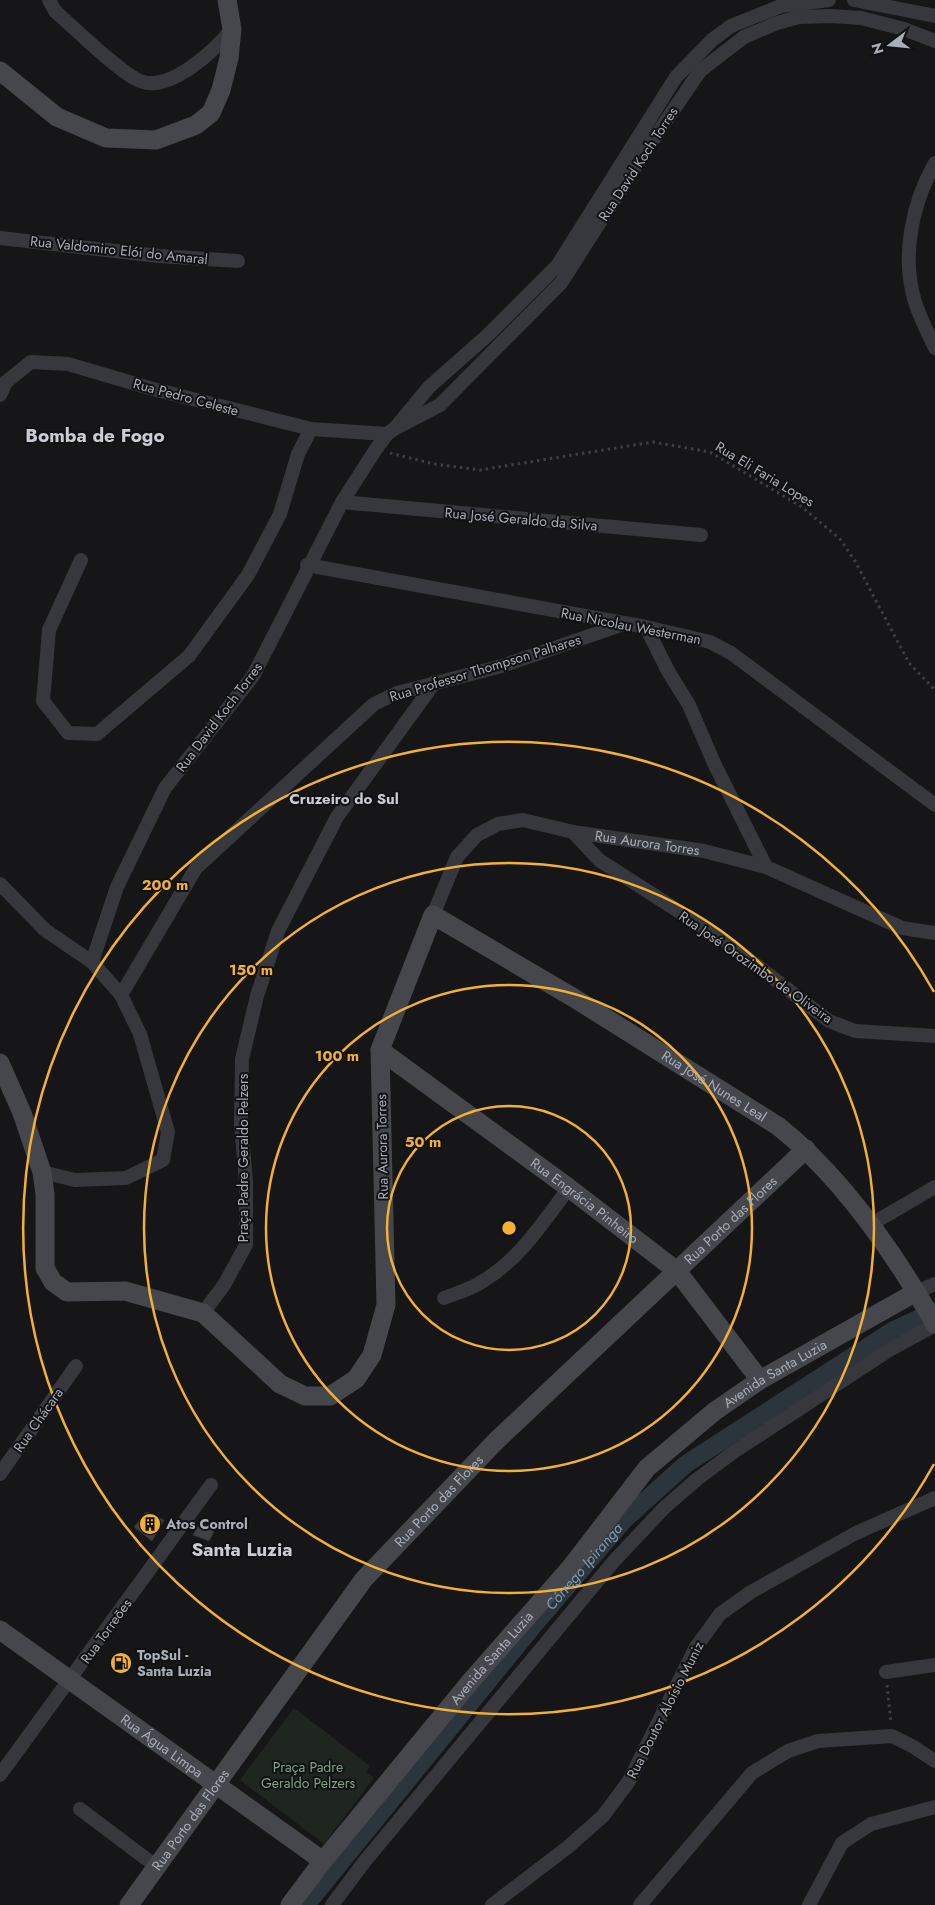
<svg xmlns="http://www.w3.org/2000/svg" width="935" height="1905" font-family="Jost,sans-serif">
<rect width="100%" height="100%" fill="#161618"/>
<path fill="#1e261f" d="M294,1708l76,58 -4,6 8,6 -50,66 -84,-64z"/>
<g fill="none" stroke-linecap="round" stroke-linejoin="round">
<path stroke="#2c353c" stroke-width="18" id="s1" d="M306,1905l227,-279 92,-107 61,-55 206,-133 43,-20"/>
</g>
<g fill="#404145" stroke="#303034">
<path d="M146,1512l18,8 -12,21 -18,-14z"/>
<path d="M202,1520l12,12 -5,9 -16,-6z"/>
</g>
<g fill="none" stroke-linecap="round" stroke-linejoin="round">
<g stroke="#3d3f44" stroke-width="3" stroke-dasharray="2.5 4" stroke-linecap="butt">
<path d="M390,453l44,11 46,6 173,-28 57,10 92,55 38,32 15,22 54,102 26,27"/>
<path d="M887,1685l4,38"/>
</g>
<g stroke="#37383d" stroke-width="14">
<path d="M49,0l6,11c19,17 65,62 85,70 30,12 75,-31 92,-52"/>
<path d="M854,0l81,16"/>
<path d="M935,163c-23,40 -34,94 -20,139 5,16 13,31 20,46"/>
<path d="M0,238l159,18 79,5"/>
<path d="M0,395l6,-13 25,-20 37,2 85,25 158,40 76,5"/>
<path d="M396,427l33,-40 60,-53 68,-68 119,-189 36,-37 19,-14 50,-20 48,-6"/>
<path d="M342,502l359,33"/>
<path d="M81,560l-32,70 -6,71 25,32 29,1 92,-78 59,-81 32,-61 18,-60 13,-25"/>
<path d="M307,565l339,62 64,15 21,11 204,152"/>
<path d="M646,627l22,44 21,34 25,58 52,104"/>
<path d="M573,832l26,28 126,81 104,80 26,10 80,5"/>
<path d="M0,884l45,46 47,32 29,33 19,39 28,98 -5,28 -37,18 -51,2 -33,-8"/>
<path id="s2" d="M433,915l24,-58 20,-22 21,-11 25,-4 50,12 131,19 62,16 136,61 33,5"/>
<path d="M92,962l25,-75 48,-99 88,-112 89,-174 34,-53 11,-15 7,-5 46,-24 121,-122 87,-136 52,-76 44,-34 33,-14 22,-6 32,-1 30,2 43,11 31,12"/>
<path d="M121,995l75,-127 178,-164 23,-11 105,-27 122,-42"/>
<path d="M870,1225l65,-38"/>
<path d="M916,1292l19,-8"/>
<path d="M444,1298c13,-5 28,-9 39,-17 37,-22 60,-59 86,-93"/>
<path d="M203,1313l21,-28 22,-40v-63l-5,-58 1,-65 15,-63 21,-65 59,-114 98,-135"/>
<path d="M0,1474l76,-108"/>
<path d="M886,1672l49,-7"/>
<path d="M0,1775l211,-290"/>
<path d="M80,1809l77,58"/>
<path d="M332,1905l33,-44 249,-300 50,-53 32,-28 39,-29 156,-102 44,-24"/>
<path d="M492,1905l76,-58 35,-31 26,-35 67,-134 24,-33 31,-22 105,-59 79,-35"/>
<path d="M640,1905l112,-132 36,-22 30,-10 74,-5 20,10 23,15"/>
<path d="M809,1905l33,-62 29,-19 64,-17"/>
</g>
<g stroke="#45474d" stroke-width="19">
<path d="M0,71l57,46 49,21 50,2 40,-15 15,-12 10,-23 8,-32 3,-29 -5,-29"/>
<path id="s3" d="M380,1050l189,138 108,83 83,109"/>
<path id="s4" d="M0,1063l22,50 20,59 3,22v74l8,14 14,10 58,-1 78,22 77,71 25,12h25l26,-17 16,-24 14,-50 -6,-255 53,-135 141,83 204,128c63,50 117,128 157,198"/>
<path id="s5" d="M0,1630l323,231"/>
<path id="s6" d="M129,1905l235,-326 132,-138 310,-292"/>
<path id="s7" d="M290,1905l33,-44 147,-179 101,-115 76,-99 68,-57 45,-31 156,-88"/>
</g>
</g>
<g fill="none" stroke="#f2b134" stroke-width="2.5">
<circle cx="509" cy="1228" r="122"/>
<circle cx="509" cy="1228" r="243"/>
<circle cx="509" cy="1228" r="365"/>
<path d="M934 1464A486 486 0 1 1 934 992"/>
</g>
<defs>
<g id="building-disc" transform="scale(1.125)"><circle r="9.5" fill="#f2b134" stroke="#111113"/><path d="M-4-6H4V6H1V3H-1V6H-4ZM-2.5-4.3h1.7v1.8h-1.7ZM.8-4.3h1.7v1.8H.8ZM-2.5-1h1.7V.8h-1.7ZM.8-1h1.7V.8H.8Z" fill="#111"/></g>
<g id="fuel-disc" transform="scale(1.125)"><circle r="9.5" fill="#f2b134" stroke="#111113"/><path d="M-5.5-6h7V0h2V4h1.3V-2.5L3-4.5l.8-.8L6-3V5H2.5V1h-1V6h-7ZM-4.2-4.7v3.2H.2V-4.7Z" fill="#111"/></g>
</defs>
<g fill-rule="evenodd">
<use href="#building-disc" x="150" y="1524"/>
<use href="#fuel-disc" x="121" y="1663"/>
</g>
<g text-anchor="middle" stroke-width="4" stroke-linejoin="round" paint-order="stroke">
<g font-size="14" fill="#a8adb8" stroke="#111113">
<text transform="translate(638 164) rotate(-57)" y="5">Rua David Koch Torres</text>
<text transform="translate(119 250) rotate(6)" y="5">Rua Valdomiro Elói do Amaral</text>
<text transform="translate(186 397) rotate(15)" y="5">Rua Pedro Celeste</text>
<text transform="translate(765 474) rotate(31)" y="5">Rua Eli Faria Lopes</text>
<text transform="translate(521 519) rotate(5)" y="5">Rua José Geraldo da Silva</text>
<text transform="translate(631 626) rotate(11)" y="5">Rua Nicolau Westerman</text>
<text transform="translate(485 668) rotate(-17)" y="5">Rua Professor Thompson Palhares</text>
<text transform="translate(219 717) rotate(-53)" y="5">Rua David Koch Torres</text>
<text dy="5" stroke="none"><textPath href="#s2" startOffset="268">Rua Aurora Torres</textPath></text>
<text transform="translate(756 967) rotate(35)" y="5">Rua José Orozimbo de Oliveira</text>
<text dy="5" stroke="none"><textPath href="#s4" startOffset="1384">Rua José Nunes Leal</textPath></text>
<text transform="translate(382 1147) rotate(-91)" y="5">Rua Aurora Torres</text>
<text transform="translate(243 1158) rotate(-90)" y="5">Praça Padre Geraldo Pelzers</text>
<text dy="5" stroke="none"><textPath href="#s3" startOffset="254">Rua Engrácia Pinheiro</textPath></text>
<text dy="5" stroke="none"><textPath href="#s6" startOffset="915">Rua Porto das Flores</textPath></text>
<text dy="5" stroke="none"><textPath href="#s7" startOffset="724">Avenida Santa Luzia</textPath></text>
<text transform="translate(38 1420) rotate(-55)" y="5">Rua Chácara</text>
<text dy="5" stroke="none"><textPath href="#s6" startOffset="510">Rua Porto das Flores</textPath></text>
<text transform="translate(106 1631) rotate(-54)" y="5">Rua Torreões</text>
<text dy="5" stroke="none"><textPath href="#s7" startOffset="319">Avenida Santa Luzia</textPath></text>
<text transform="translate(665 1710) rotate(-63)" y="5">Rua Doutor Aloísio Muniz</text>
<text dy="5" stroke="none"><textPath href="#s5" startOffset="199">Rua Água Limpa</textPath></text>
<text dy="5" stroke="none"><textPath href="#s6" startOffset="105">Rua Porto das Flores</textPath></text>
</g>
<g font-size="14" font-weight="bold" fill="#a8adb8" stroke="#111113" text-anchor="start">
<text x="166" y="1529">Atos Control</text>
<text x="137" y="1660">TopSul -<tspan x="137" dy="16">Santa Luzia</tspan></text>
</g>
<g font-size="14" fill="#7fa381" stroke="#111113">
<text x="308" y="1772">Praça Padre<tspan x="308" dy="16">Geraldo Pelzers</tspan></text>
</g>
<g font-size="15" font-weight="bold" fill="#c9ccd4" stroke="#111113">
<text x="344" y="804">Cruzeiro do Sul</text>
</g>
<g font-size="15" font-style="italic" fill="#7f9bb3" stroke="#111113">
<text dy="5" stroke="none"><textPath href="#s1" startOffset="438">Córrego Ipiranga</textPath></text>
</g>
<g font-size="19" font-weight="bold" fill="#c9ccd4" stroke="#111113">
<text x="95" y="442">Bomba de Fogo</text>
<text x="242" y="1556">Santa Luzia</text>
</g>
</g>
<circle cx="509" cy="1228" r="8" fill="#f2b134" stroke="#111113" stroke-width="2.5"/>
<g font-size="15" text-anchor="middle" font-weight="bold" fill="#f2b134" stroke="#111113" stroke-width="4" stroke-linejoin="round" paint-order="stroke">
<text x="165" y="890">200 m</text>
<text x="251" y="975">150 m</text>
<text x="337" y="1061">100 m</text>
<text x="423" y="1147">50 m</text>
</g>
<g transform="translate(890 45) rotate(254)" stroke="#111113" stroke-width="4" paint-order="stroke">
<path d="M0-4L9 19L0 12L-9 19Z" fill="#a8adb8"/>
<text y="-8" font-size="14" font-weight="bold" text-anchor="middle" fill="#a8adb8">N</text>
</g>
</svg>
